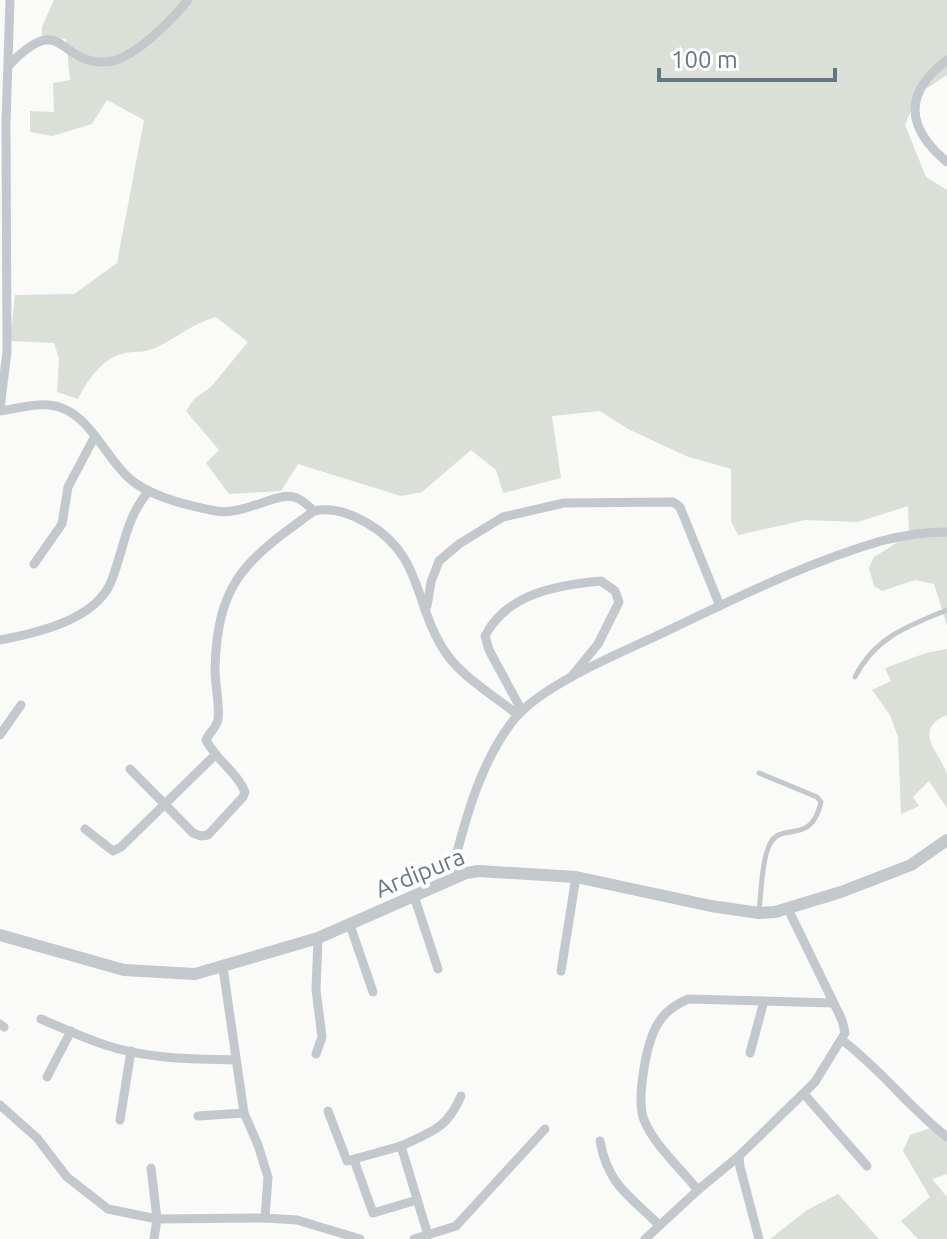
<svg xmlns="http://www.w3.org/2000/svg" width="947" height="1239" font-family="Ubuntu,sans-serif">
<rect width="100%" height="100%" fill="#fafaf8"/>
<g fill="#dadfd7">
<path d="M54,0h893v75l-29,19 -13,31 21,52 21,13v436l-13,-42 -19,-4 -33,11 -8,-5 -5,-18 5,-11 35,-22 -1,-29 -50,16 -53,-2 -67,15 -7,-14v-52l-45,-13 -58,-27 -28,-18 -48,5 9,62 -58,15 -7,-23 -25,-20 -49,42 -21,4 -103,-32 -17,27 -52,3 -23,-31 13,-13 -33,-39 8,-12 17,-12 37,-45 -32,-25c-23,6 -39,21 -61,31 -10,5 -19,3 -30,5 -22,4 -38,28 -47,46l-21,-7 2,-33 -5,-16 -44,-2 5,-46 59,-1 43,-31 27,-143 -37,-20 -15,24 -40,12 -22,-4v-21l24,1 -1,-29 17,-3 -4,-41 -24,-2v-10z"/>
<path d="M947,649v66c-37,15 -5,40 0,60 0,10 0,23 0,33l-18,-27 -16,16 6,9 -18,8 -3,-77 -8,-22 -18,-25 19,-9 -6,-13 41,-15z"/>
<path d="M931,1128l16,13v33l-15,5 15,18v42h-29l-17,-18 29,-24 -27,-46 7,-16z"/>
<path d="M838,1194l41,45h-109l37,-29z"/>
</g>
<g fill="none" stroke-linecap="round" stroke-linejoin="round">
<g stroke="#c3c8cc" stroke-width="5">
<path d="M855,677c20,-40 53,-51 92,-67"/>
<path d="M759,773l58,24 4,5c-10,44 -38,20 -50,40 -9,14 -10,52 -12,70"/>
</g>
<g stroke="#c3c8cc" stroke-width="9">
<path d="M947,60c-44,33 -41,68 0,102"/>
<path d="M9,65c55,-56 47,-1 97,-3 26,-1 66,-42 82,-62"/>
<path d="M0,409l7,-58 -1,-228 4,-123"/>
<path d="M0,411c16,-2 34,-8 49,-6 39,3 55,52 81,74 21,18 59,27 86,32 27,5 60,-19 78,-14 8,2 14,9 20,14"/>
<path d="M34,564l28,-40 6,-37 27,-51"/>
<path d="M427,606l4,-24 8,-21 20,-17 44,-27 61,-14 109,-1 7,5 40,99"/>
<path d="M0,640c37,-7 95,-20 111,-58 13,-32 14,-64 38,-91"/>
<path d="M522,711l-33,-61 -4,-14c22,-43 73,-51 116,-55l14,10 4,11 -21,42 -27,33"/>
<path d="M0,735l21,-30"/>
<path d="M130,769l63,64 8,3 7,-1 35,-38 2,-5c-8,-20 -29,-32 -39,-52 3,-7 11,-13 12,-21 2,-12 -3,-35 -3,-49 2,-89 31,-110 99,-159 19,-4 36,2 53,12 58,33 46,85 81,133 17,23 48,41 70,59"/>
<path d="M85,829l28,22 8,-4 94,-92"/>
<path d="M450,879c14,-55 29,-117 66,-162 28,-32 97,-61 136,-79 74,-35 150,-74 229,-97 23,-6 43,-9 66,-9"/>
<path d="M414,896l24,73"/>
<path d="M350,925l23,67"/>
<path d="M223,968l21,145 14,32 10,32 -3,41 32,2 63,19"/>
<path d="M561,971l15,-94"/>
<path d="M41,1019c21,9 43,19 64,26 43,14 87,14 131,15"/>
<path d="M0,1024l4,3"/>
<path d="M842,1040c39,29 67,68 105,97"/>
<path d="M750,1053l14,-52"/>
<path d="M316,1054l6,-17 -6,-47 2,-52"/>
<path d="M47,1077l24,-46"/>
<path d="M804,1094l63,72"/>
<path d="M0,1105l37,33 30,39 41,32 49,10 108,-1"/>
<path d="M328,1111l19,50 54,-15"/>
<path d="M198,1116l46,-3"/>
<path d="M120,1120l11,-69"/>
<path d="M600,1141c8,44 29,54 59,84"/>
<path d="M354,1160l19,53 44,-13"/>
<path d="M151,1168l6,51 -3,20"/>
<path d="M698,1190c-18,-22 -43,-44 -54,-70 -8,-20 2,-74 12,-93 7,-14 18,-22 32,-28l145,4"/>
<path d="M428,1235l-27,-89c30,-14 46,-17 60,-50"/>
<path d="M414,1239l42,-13 89,-97"/>
<path d="M645,1239l53,-49 41,-34"/>
<path d="M759,1239l-19,-72 -1,-11 76,-74 30,-49 -3,-13 -54,-111"/>
</g>
<path stroke="#c3c8cc" stroke-width="12" d="M0,935l124,35 71,4 123,-36 148,-65 12,-2 98,6 135,29 48,7 16,-1 66,-20 70,-27 36,-25"/>
</g>
<g text-anchor="middle" stroke-width="8" stroke-linejoin="round" paint-order="stroke">
<g font-size="24" fill="#657683" stroke="#fff">
<text transform="translate(420 873) rotate(-22)" y="8">Ardipura</text>
</g>
</g>
<path d="M659 68v12h176v-12" fill="none" stroke="#657683" stroke-width="4"/>
<text x="671" y="68" font-size="24" fill="#657683" stroke="#ffffff" stroke-width="6" paint-order="stroke">100 m</text>
</svg>
